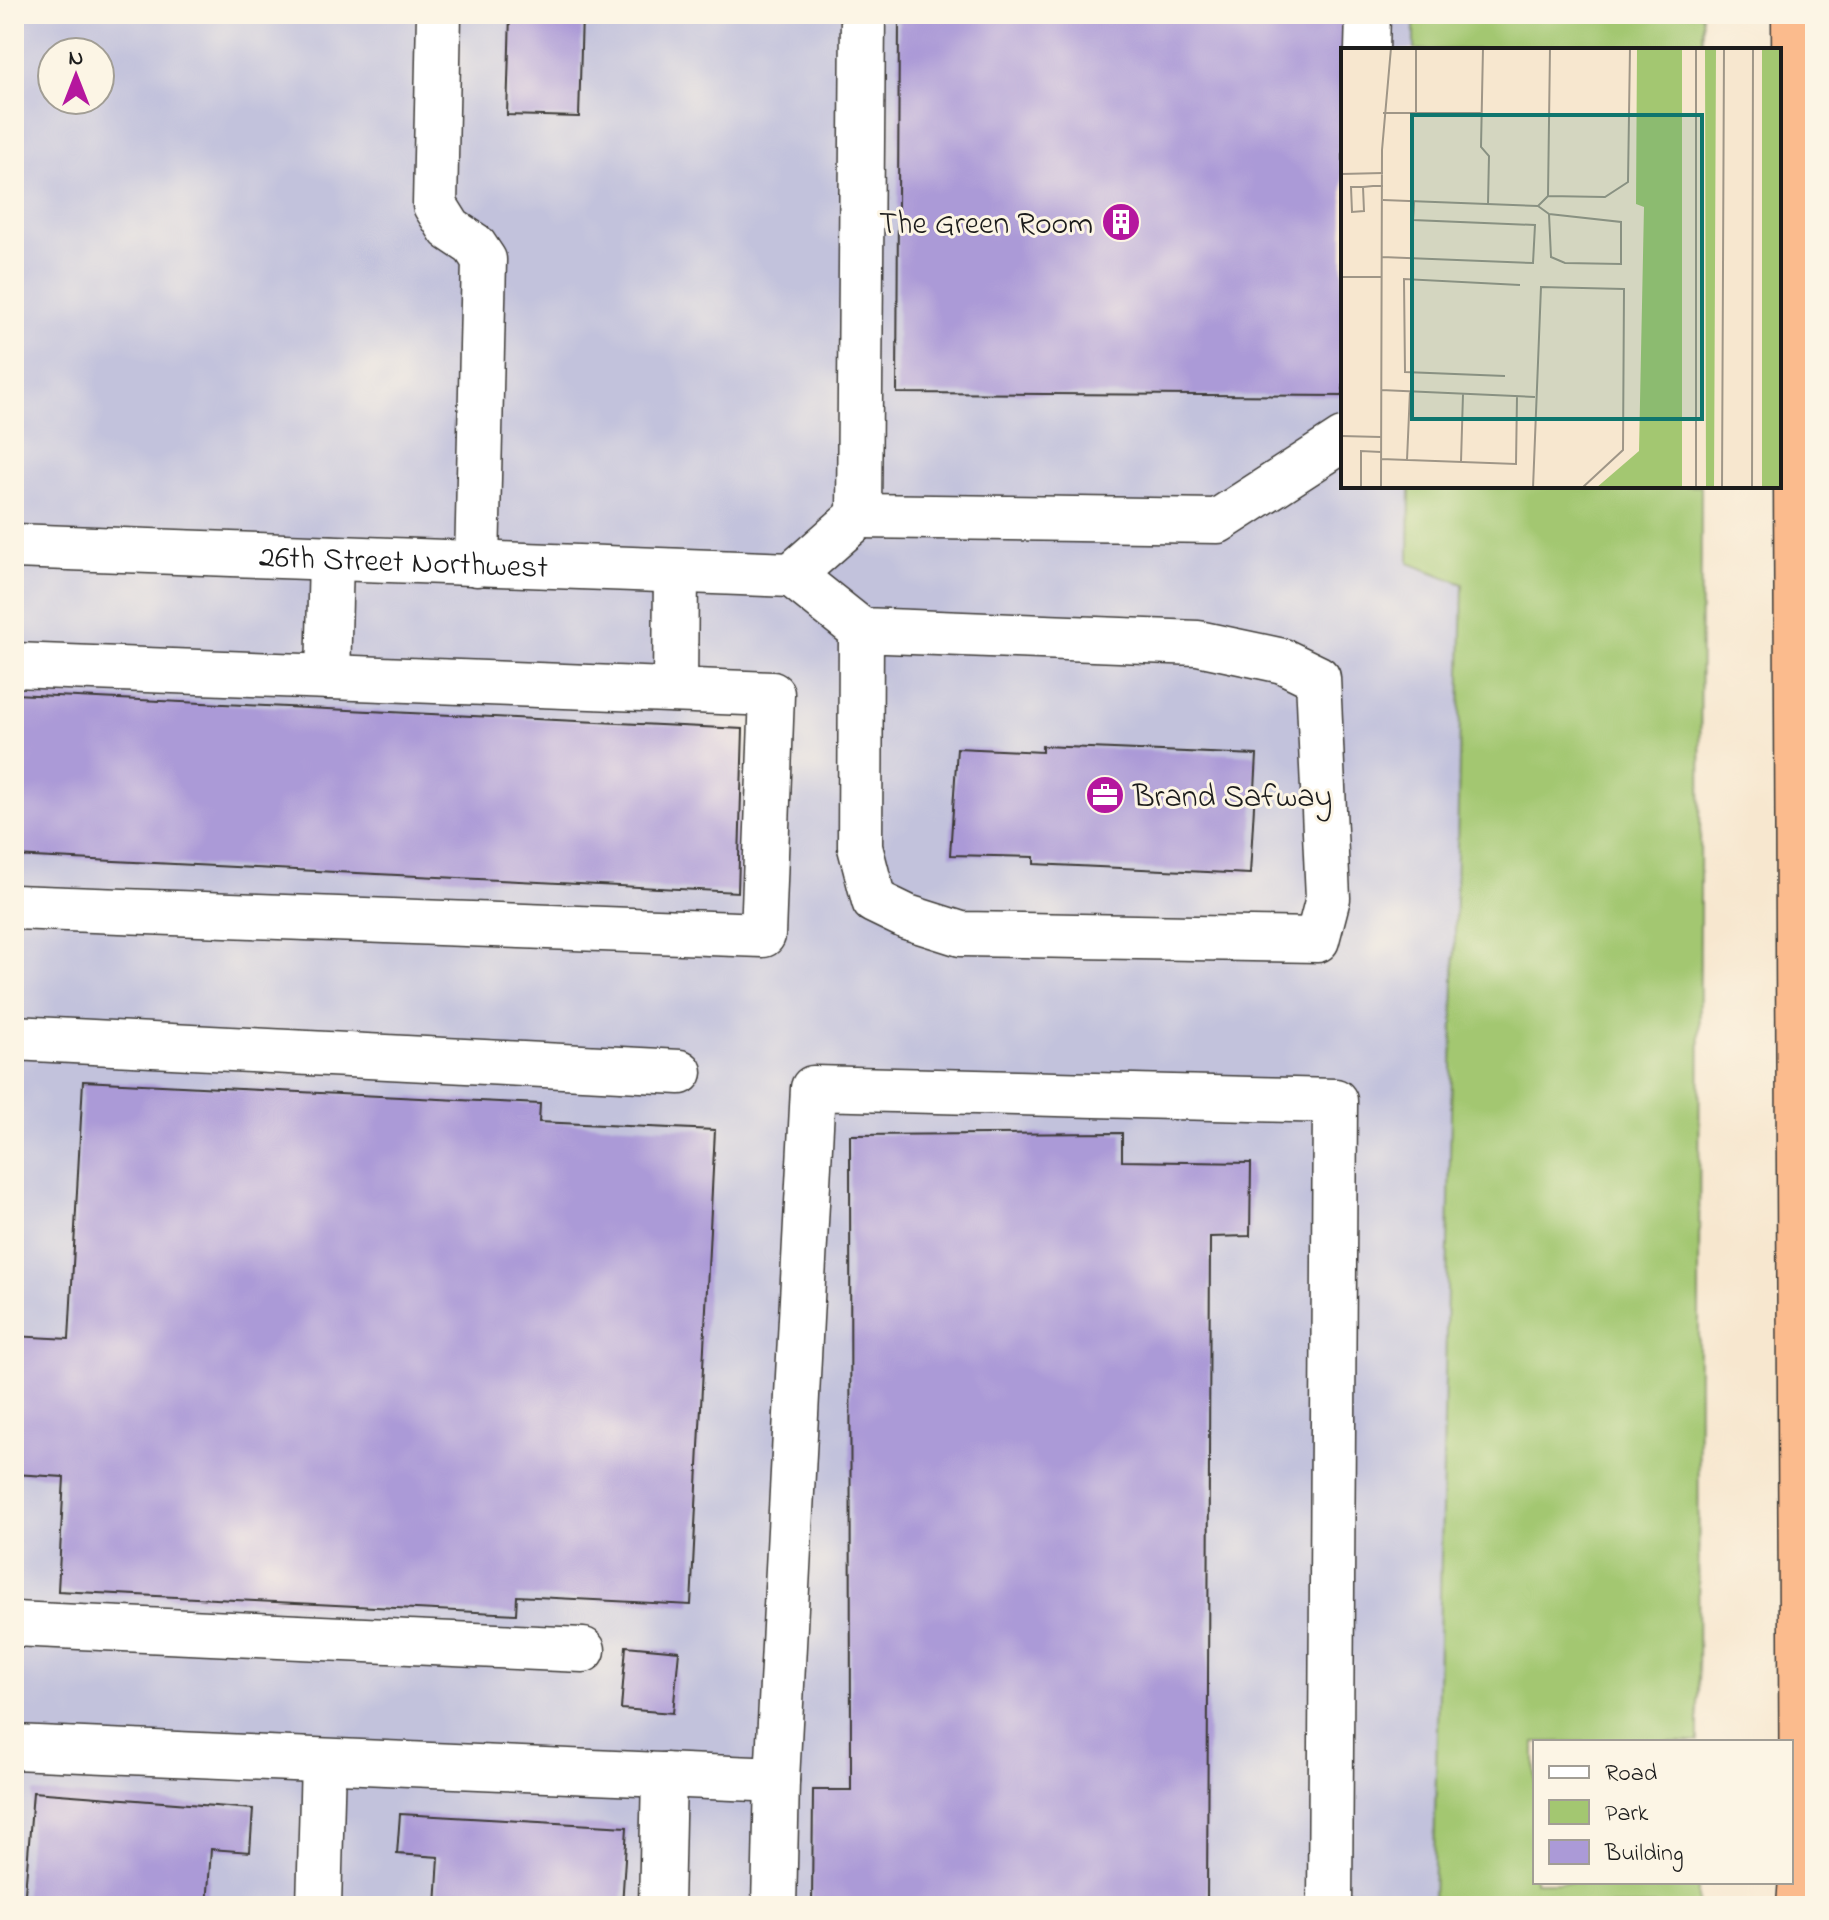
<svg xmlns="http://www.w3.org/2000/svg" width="1829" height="1920" font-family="'Indie Flower',sans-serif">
<rect width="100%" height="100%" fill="#fcf5e5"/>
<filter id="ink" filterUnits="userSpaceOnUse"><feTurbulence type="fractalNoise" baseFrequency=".0125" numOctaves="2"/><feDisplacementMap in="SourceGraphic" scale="16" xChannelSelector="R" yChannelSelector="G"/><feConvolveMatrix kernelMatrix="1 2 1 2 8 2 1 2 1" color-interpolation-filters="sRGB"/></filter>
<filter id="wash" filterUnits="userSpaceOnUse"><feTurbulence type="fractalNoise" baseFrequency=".006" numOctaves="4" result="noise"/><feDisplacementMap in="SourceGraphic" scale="32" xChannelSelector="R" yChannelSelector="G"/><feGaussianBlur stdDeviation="1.8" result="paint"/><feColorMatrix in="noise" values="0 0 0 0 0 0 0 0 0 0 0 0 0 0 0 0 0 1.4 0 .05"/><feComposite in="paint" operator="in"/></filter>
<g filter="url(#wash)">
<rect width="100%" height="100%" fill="#f7e7cf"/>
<path fill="#c2c2dc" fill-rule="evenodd" d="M14,14h1437l1,36h-109v436h118l2,108 -30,1312h-1419zM52,52h48v48h-48z"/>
<g fill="#a3c771" stroke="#607246" stroke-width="2">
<rect x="1414" y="14" width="288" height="36"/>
<path d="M1410,486h291l-3,1256h-163v140h163v24h-265l30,-1322 -54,-21z"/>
</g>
<g id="blocks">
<g fill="#ab9ad7">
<path d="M510,14h72l-3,103 -72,-2z"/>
<path d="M899,14h447v36h-3v346l-446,-3z"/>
<path d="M14,694l729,35 -5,163 -724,-36z"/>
<path d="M1042,746l215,9 -7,119 -216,-10v-7l-84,-2 7,-107 85,4z"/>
<path d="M83,1081l457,23 -1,18 176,8 -24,475 -174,-9 -1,18 -458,-23 6,-114 -50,-3v-138l55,3z"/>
<path d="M1122,1133v28l129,2 -1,73 -40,1 -3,669h-395l1,-116h38l-1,-655z"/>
<path d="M626,1646l53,5 -6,62 -52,-4z"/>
<path d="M33,1792l220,17 -3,43 -39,-3 -4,57h-183z"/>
<path d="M400,1814l227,13 -5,79h-186l3,-49 -42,-3z"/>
</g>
</g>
</g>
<g filter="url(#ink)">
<use href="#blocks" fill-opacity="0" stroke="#3d3a37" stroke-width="2"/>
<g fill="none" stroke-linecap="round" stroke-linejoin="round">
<g stroke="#3d3a37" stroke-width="47">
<g id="minor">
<path d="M439,14l-4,191 15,24 24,16 10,15 -7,304"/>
<path d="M1367,50l1,-36"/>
<path d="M859,516l359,5 125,-81"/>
<path id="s1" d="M14,546l778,29"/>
<path d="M792,575l69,55 -1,217 14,54 33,16 54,17 356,6 11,-42 -10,-220 -35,-17 -85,-18 -337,-13"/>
<path d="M792,575l67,-59 4,-502"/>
<path d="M14,665l758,29 -9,241 -749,-28"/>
<path d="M328,677l3,-119"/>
<path d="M675,690l1,-119"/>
<path d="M14,1038l666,34"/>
<path d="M14,1624l569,26"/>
<path d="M14,1747l763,33"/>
<path d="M319,1906l4,-145"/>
<path d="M661,1906l3,-131"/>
<path d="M774,1906l3,-126 36,-692 522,13 -5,805"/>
</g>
</g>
<g stroke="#3d3a37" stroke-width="47">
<path id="highway" d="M1794,14l8,1850 -3,42"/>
</g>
<use href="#minor" stroke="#fff" stroke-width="44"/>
<use href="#highway" stroke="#fbbb8d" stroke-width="44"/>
</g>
</g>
<defs>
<g id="building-disc" transform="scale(2)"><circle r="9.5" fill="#b5179e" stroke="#fcf5e5"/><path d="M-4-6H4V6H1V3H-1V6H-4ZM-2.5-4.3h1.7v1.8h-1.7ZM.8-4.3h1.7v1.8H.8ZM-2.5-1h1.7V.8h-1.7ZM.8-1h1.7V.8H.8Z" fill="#fff"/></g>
<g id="office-disc" transform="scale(2)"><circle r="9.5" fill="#b5179e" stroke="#fcf5e5"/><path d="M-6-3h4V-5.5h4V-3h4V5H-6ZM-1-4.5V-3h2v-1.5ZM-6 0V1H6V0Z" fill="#fff"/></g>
</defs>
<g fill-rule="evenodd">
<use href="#building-disc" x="1121" y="222"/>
<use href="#office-disc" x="1105" y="795"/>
</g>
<g text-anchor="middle" stroke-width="6" stroke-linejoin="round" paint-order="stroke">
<g font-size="32" fill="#1c1c1c" stroke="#fcf5e5" text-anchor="end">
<text x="1093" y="233">The Green Room</text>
<text x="1133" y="806" text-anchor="start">Brand Safway</text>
</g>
<g font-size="32" fill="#1c1c1c" stroke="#fcf5e5">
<text dy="11" stroke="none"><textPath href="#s1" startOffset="390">26th Street Northwest</textPath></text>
</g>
</g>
<g transform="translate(1341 48)">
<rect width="440" height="440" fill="#f7e7cf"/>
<path d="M296,0h45v440h-86l43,-37 5,-244 -8,-3zM364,0h11l-2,440h-8zM421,0h19v440h-19z" fill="#a3c771"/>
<path fill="none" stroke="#9f9687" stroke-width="2" d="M142,0l-2,99 8,9 -1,48M42,65h99M75,65v-65M0,126l42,-1M22,139l1,24 -12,1 -1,-25h12l10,-1h10M207,148l57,1 23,-15 2,-134M42,152l155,6M197,158l11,8 2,43 14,6 56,1v-42l-72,-8M197,158l10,-10 2,-148M41,209l151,6 2,-38 -122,-5 1,-19M0,229h41M164,328l-100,-4 -1,-93 116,6M40,342l154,7M0,388l40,1M40,411l135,5 1,-68M66,412l3,-69M120,414l2,-68M20,440v-37l20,1M40,440l1,-338 9,-102M192,440l8,-201 83,2 -1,161 -41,38M355,440v-440M381,440l2,-440M411,440l1,-440"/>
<path fill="#0f766e" fill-opacity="0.15" stroke="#0f766e" stroke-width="4" d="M71,67h290v304h-290z"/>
<rect width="440" height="440" fill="none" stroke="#1c1c1c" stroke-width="4"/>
</g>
<rect width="1829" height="1920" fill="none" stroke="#fcf5e5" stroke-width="48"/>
<rect x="1533" y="1740" width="260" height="144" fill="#fcf5e5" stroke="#a29e95" stroke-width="2"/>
<rect x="1549" y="1766" width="40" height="12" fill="#ffffff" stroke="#a29e95" stroke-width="2"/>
<text x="1605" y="1780" font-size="24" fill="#1c1c1c">Road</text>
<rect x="1549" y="1800" width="40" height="24" fill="#a3c771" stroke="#a29e95" stroke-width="2"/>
<text x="1605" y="1820" font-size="24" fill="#1c1c1c">Park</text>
<rect x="1549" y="1840" width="40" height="24" fill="#ab9ad7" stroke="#a29e95" stroke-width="2"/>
<text x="1605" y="1860" font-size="24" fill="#1c1c1c">Building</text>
<g transform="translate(76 76)"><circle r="38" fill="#fcf5e5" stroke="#a29e95" stroke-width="2"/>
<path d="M0-6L14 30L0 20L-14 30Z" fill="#b5179e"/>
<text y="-12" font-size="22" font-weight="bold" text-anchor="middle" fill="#1c1c1c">N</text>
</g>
</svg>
